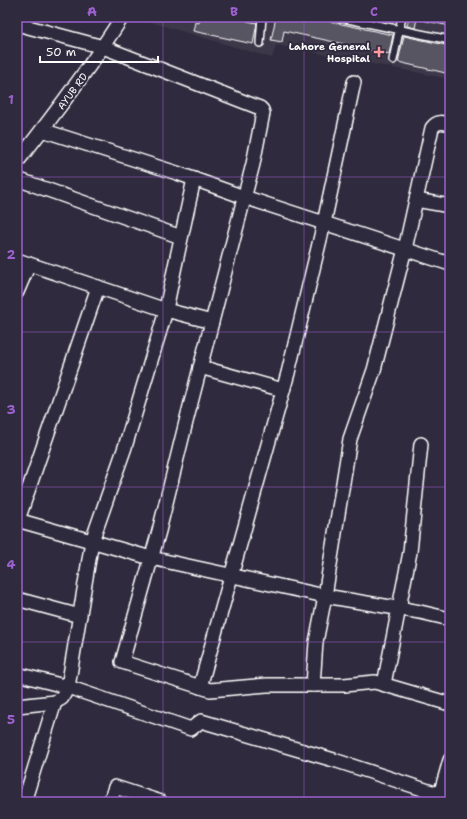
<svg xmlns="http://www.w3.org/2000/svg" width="467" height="819" font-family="'Shantell Sans',sans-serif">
<rect width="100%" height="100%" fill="#2f2a3d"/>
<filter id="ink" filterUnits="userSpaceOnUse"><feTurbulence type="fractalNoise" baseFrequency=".025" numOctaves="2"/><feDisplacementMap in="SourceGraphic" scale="8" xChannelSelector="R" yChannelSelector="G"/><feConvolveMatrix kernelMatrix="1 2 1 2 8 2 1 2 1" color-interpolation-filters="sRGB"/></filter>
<g filter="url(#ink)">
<path fill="#3c3749" d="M134,17h316v62l-174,-34 -4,13z"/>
<g fill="#595564" stroke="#fff">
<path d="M200,17h48l-1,4 10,2 -4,21 -60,-13 2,-9 4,1z"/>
<path d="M276,17h33l84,18 -4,19 -105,-23 -2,11 -11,-2z"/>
<path d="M360,17h38l-2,8z"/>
<path d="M409,17h41v9l-33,-7 -2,9 -8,-2z"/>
<path d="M404,36l46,10v28l-52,-12z"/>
</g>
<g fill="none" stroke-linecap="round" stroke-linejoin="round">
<g stroke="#fff" stroke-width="10">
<g id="lane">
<path d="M338,17l112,23"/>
<path d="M260,43l2,-26"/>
<path d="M393,60l9,-43"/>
</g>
</g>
<g stroke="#fff" stroke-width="16">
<g id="street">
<path d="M17,24l86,23 157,61 2,2 1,3 -10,51 -66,254 -28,113 -37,131 88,28 57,-5h77l31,-3 75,22"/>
<path d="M42,130l135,43 67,24 206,67"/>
<path d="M17,162c37,-47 73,-94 105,-145"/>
<path d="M17,179l164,58"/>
<path d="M416,200l34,6"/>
<path d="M17,260l149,50 46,12"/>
<path d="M17,292l12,-28"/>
<path d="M200,367l83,23"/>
<path d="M17,520l134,38 174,38 95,16 30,7"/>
<path d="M18,520l80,-233"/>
<path d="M17,599l63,17"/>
<path d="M17,674l51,13 123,42 10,-8 136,40 113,37"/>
<path d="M384,684l26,-132 11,-108"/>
<path d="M313,685l3,-43 9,-46 25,-157 24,-69 31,-121 27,-121c5,-7 10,-6 18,-4"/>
<path d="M200,687l88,-314 36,-150 30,-141"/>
<path d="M17,706l38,-4 7,-4 6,-11 24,-146 33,-94 40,-133 10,-48 19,-87"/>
<path d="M24,802l31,-100"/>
<path d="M110,802l5,-15 46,15"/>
<path d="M438,802l12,-42"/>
</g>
</g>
<use href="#lane" stroke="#2f2a3d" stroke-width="7"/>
<use href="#street" stroke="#2f2a3d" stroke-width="13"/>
</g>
</g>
<path fill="none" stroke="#9c61cf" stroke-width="1" stroke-opacity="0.55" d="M163,17v785M304,17v785M17,177h433M17,332h433M17,487h433M17,642h433"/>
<path fill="#ff9aa2" stroke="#2f2a3d" stroke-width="1.5" d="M377 46h4v4h4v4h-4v4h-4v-4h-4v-4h4z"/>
<g text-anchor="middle" stroke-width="4" stroke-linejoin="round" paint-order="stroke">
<g font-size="10" font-weight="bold" fill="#fff" stroke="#2f2a3d" text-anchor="end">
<text x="370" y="50">Lahore General<tspan x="370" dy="12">Hospital</tspan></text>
</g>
<g font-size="10" fill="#fff" stroke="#2f2a3d">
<text transform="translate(72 91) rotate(-54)" y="4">AYUB RD</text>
</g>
</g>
<rect width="467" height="819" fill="none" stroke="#2f2a3d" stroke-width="44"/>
<path d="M40 56v6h118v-6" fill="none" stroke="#ffffff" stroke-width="2"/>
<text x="46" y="56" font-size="12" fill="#ffffff" stroke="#2f2a3d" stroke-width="3" paint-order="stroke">50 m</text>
<rect x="22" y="22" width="423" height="775" fill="none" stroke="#9c61cf" stroke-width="1.5"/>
<g font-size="13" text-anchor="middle" font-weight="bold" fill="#9c61cf">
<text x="92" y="16">A</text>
<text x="234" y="16">B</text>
<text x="374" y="16">C</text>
<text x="11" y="104">1</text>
<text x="11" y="259">2</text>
<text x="11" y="414">3</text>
<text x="11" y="569">4</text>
<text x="11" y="724">5</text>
</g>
</svg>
